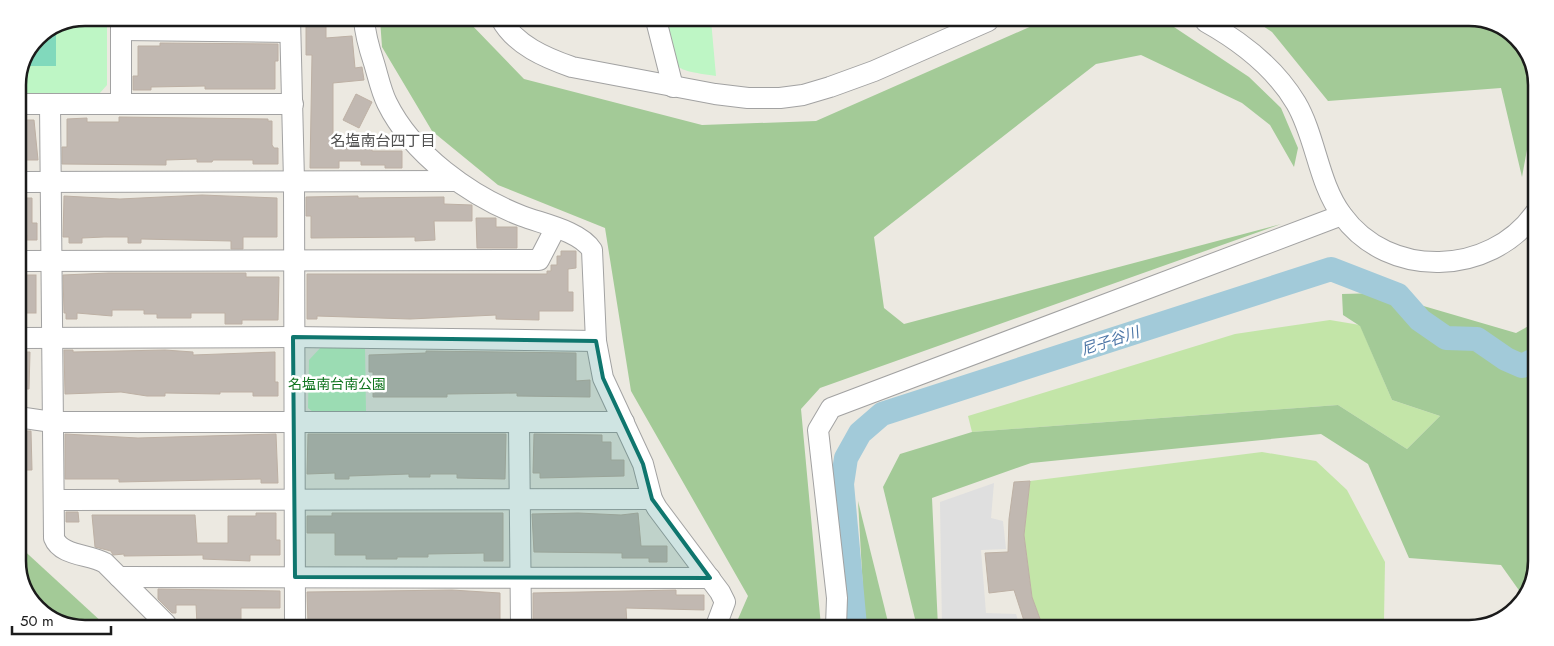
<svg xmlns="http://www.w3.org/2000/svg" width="1554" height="646" font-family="Jost,'Noto Sans JP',sans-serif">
<rect width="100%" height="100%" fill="#ece9e1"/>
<g fill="#c3e5a8">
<path d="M1330,320l30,5 32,75 48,16 -33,33 -69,-44 -366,27 -4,-16 267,-82z"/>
<path d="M1262,452l54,9 31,29 38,72 -1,58 -102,8 -239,-1 -11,-30 -8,-62 6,-54z"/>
</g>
<g fill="#a3ca97">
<path d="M380,19h86l58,60 178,46 114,-4 227,-100h122l84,56 32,31 17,40 -4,19 -24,-42 -28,-22 -101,-48 -45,9 -222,173 10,71 20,16 377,-100 -461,164 -19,21 20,217h-86l13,-30 -117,-205 -26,-163 -107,-43 -66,-54 -50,-84z"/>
<path d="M1257,22l237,1 29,21 13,37v19l-14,77 -21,-89 -173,13 -56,-69z"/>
<path d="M1379,293l137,40 18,-10 -3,263 -8,10 -22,-31 -92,-7 -41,-94 -47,-30 -290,29 -99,35 6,129h-21l-34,-140 17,-33 72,-22 366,-27 69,44 33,-33 -48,-16 -32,-74 -17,-11 -1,-21z"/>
<path d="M858,501l31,125h-24z"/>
<path d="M18,545l86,79 -44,-1 -29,-21 -13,-37z"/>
</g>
<g fill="#bef6c5">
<path d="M86,18h21v67l-8,9 -81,1v-14l20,-44z"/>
<path d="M668,20h43l5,56c-47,-7 -43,-6 -50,-52z"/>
<path d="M323,345l42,1 1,66h-53l-5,-4 1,-48z"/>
</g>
<path fill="#81d9bc" d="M56,30v36h-31l13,-29z"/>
<path fill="#dfdfdf" d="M994,483l-3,35 12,3 3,28 -25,1 5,63 30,1 4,13h-78l-2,-125z"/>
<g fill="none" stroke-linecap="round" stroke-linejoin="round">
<path stroke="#a2cad9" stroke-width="24" d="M855,626l-13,-142 4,-26 14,-25 22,-19 449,-145 67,26 22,25 26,18 31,1 29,20 16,7 12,-6"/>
</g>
<g fill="#c1b8b1" stroke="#bdb0a4">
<path d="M306,18h20v20l26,-2 3,32 7,-1 2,13 -31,3v62h39v6h30v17h-17v-3h-24v-4h-22v7h-29l2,-113h-6z"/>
<path d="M160,43l118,1v17h-3v28h-70v-3l-54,1v3h-18v-14h5v-30h22z"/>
<path d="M356,94l16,8 -13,26 -16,-8z"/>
<path d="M119,117l149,2v2h4v24l2,3h4v16h-25v-4h-40l-1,2h-15v-3l-31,1v5l-104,-1v-17h5v-28l20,-1v4h32z"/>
<path d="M18,120h16l4,40h-20z"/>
<path d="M202,195l75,3v39h-34v12h-12v-8l-90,-2v4h-13v-6h-24l-22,1v5h-13v-6h-6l1,-41 56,3z"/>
<path d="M358,196v2l86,-1v7l28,1v16h-38l1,19 -20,1v-4l-104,1v-22h-5v-19z"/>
<path d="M18,198h14v25h5v17h-10v-5h-9z"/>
<path d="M476,218h20v9h21v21h-40z"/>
<path d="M561,251h15v17l-8,1v23h5v19h-34v9l-43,-1v-4l-86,4 -93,-3v3h-10v-45h240v-3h4v-6h6v-9h4z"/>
<path d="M109,273h137v4h33l-1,43h-36v4h-17v-11h-34v5h-34v-4h-13v-4h-32v6l-35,-3v6h-11v-6h-2l-1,-38z"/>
<rect x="18" y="275" width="18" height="38"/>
<path d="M64,350h9v2l92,-2 28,2v3l82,-3v30h3v14h-25v-4h-33v2l-55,-1v3h-18l-26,-4 -56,2z"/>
<path d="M426,351l150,2v28l14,-1v17l-73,-1v-3l-70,1v3h-74v-25h-4v-17l57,-2z"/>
<path d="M18,352h12l-1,37h-11z"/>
<path d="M18,431h13l1,39h-14z"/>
<path d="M65,434l73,4 138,-4 2,49h-17v-4l-142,3v-3h-54z"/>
<path d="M308,434h198l-1,45 -48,-1v-4h-27v3h-21v-3l-60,2v3h-14v-6l-28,1z"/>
<path d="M534,434l68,1v7h9v18h13v16l-84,2v-5h-7z"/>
<path d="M1030,481l-6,54 8,62 11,30h-17l-12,-37 -25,3 -4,-40 23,-1 1,-33 5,-37z"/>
<path d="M66,512h12l1,10h-13z"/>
<path d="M256,513h20v27h4v15h-30v6l-47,-2v-4l-79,1v-2l-11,1 -2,-4 -16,-4 -3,-32h103l2,28h31v-27h28z"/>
<path d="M332,513h171v48h-19v-8l-56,1v3h-31v2h-31v-4h-31v-22h-28v-17h25z"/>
<path d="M578,513l43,2 17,-2 3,33h26v16h-18v-4h-27v-5l-88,-1 -2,-38z"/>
<path d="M158,589l122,2v17h-39v16h-44l-1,-19h-20v8h-4l-14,-14z"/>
<path d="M452,590l48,3v32l-192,-1 -1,-32z"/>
<path d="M676,590v5h28v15l-78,-2 1,17h-94v-32z"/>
</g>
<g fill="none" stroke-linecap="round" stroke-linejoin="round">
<g stroke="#a2a2a2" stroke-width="22">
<g id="minor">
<path d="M121,18v86"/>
<path d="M290,18l4,163 1,443"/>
<path d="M364,19c1,15 5,29 10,44 4,13 7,28 13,40 25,51 83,93 135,113 21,8 58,15 70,34l4,91 7,37 40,86 9,35 5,9 63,84 5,10 -9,24"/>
<path d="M501,19c14,26 45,39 71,48l143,27 33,4h32l23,-3 27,-8 44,-16 114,-50"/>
<path d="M656,20l17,67"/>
<path d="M1206,22c34,19 69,46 90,81 20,34 22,80 46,112 47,65 148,61 193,-2"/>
<path d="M121,30l169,2"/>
<path d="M18,104h275"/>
<path d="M50,104l4,434c7,18 35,16 51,25l61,61"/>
<path d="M18,182l439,-1"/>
<path d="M18,261l521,-1 16,-31"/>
<path d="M18,338l275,-1 303,4"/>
<path d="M18,417l34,5h572"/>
<path d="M519,423l2,202"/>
<path d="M54,500l598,-1"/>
<path d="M119,577l591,1"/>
<path d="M836,626l1,-28 -19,-168 13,-22 511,-193"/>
</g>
</g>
<use href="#minor" stroke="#fff" stroke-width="20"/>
</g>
<path fill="#0f766e" fill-opacity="0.2" stroke="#0f766e" stroke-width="4" stroke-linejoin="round" d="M293,337l303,4 7,37 40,86 9,35 58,79 -415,-1z"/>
<g text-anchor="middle" stroke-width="5" stroke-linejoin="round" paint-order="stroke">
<g font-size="14" fill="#0f731d" stroke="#fff">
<text x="337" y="389">名塩南台南公園</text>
</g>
<g font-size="15" fill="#4e4e4e" stroke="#fff">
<text x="383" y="146">名塩南台四丁目</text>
</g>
<g font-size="15" font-style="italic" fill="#4c75a6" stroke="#fff">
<text transform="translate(1110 341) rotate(-18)" y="5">尼子谷川</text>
</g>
</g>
<path d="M0 0H1554V646H0ZM85 26H1469A59 59 0 0 1 1528 85V561A59 59 0 0 1 1469 620H85A59 59 0 0 1 26 561V85A59 59 0 0 1 85 26Z" fill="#fff" fill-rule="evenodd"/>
<path fill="none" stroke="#1b1b1b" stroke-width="2.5" d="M85 26H1469A59 59 0 0 1 1528 85V561A59 59 0 0 1 1469 620H85A59 59 0 0 1 26 561V85A59 59 0 0 1 85 26Z"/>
<path d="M12 626v8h99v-8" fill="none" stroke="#1b1b1b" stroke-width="2.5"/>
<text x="20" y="626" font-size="15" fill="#1b1b1b" stroke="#ffffff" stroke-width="4" paint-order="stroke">50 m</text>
</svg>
